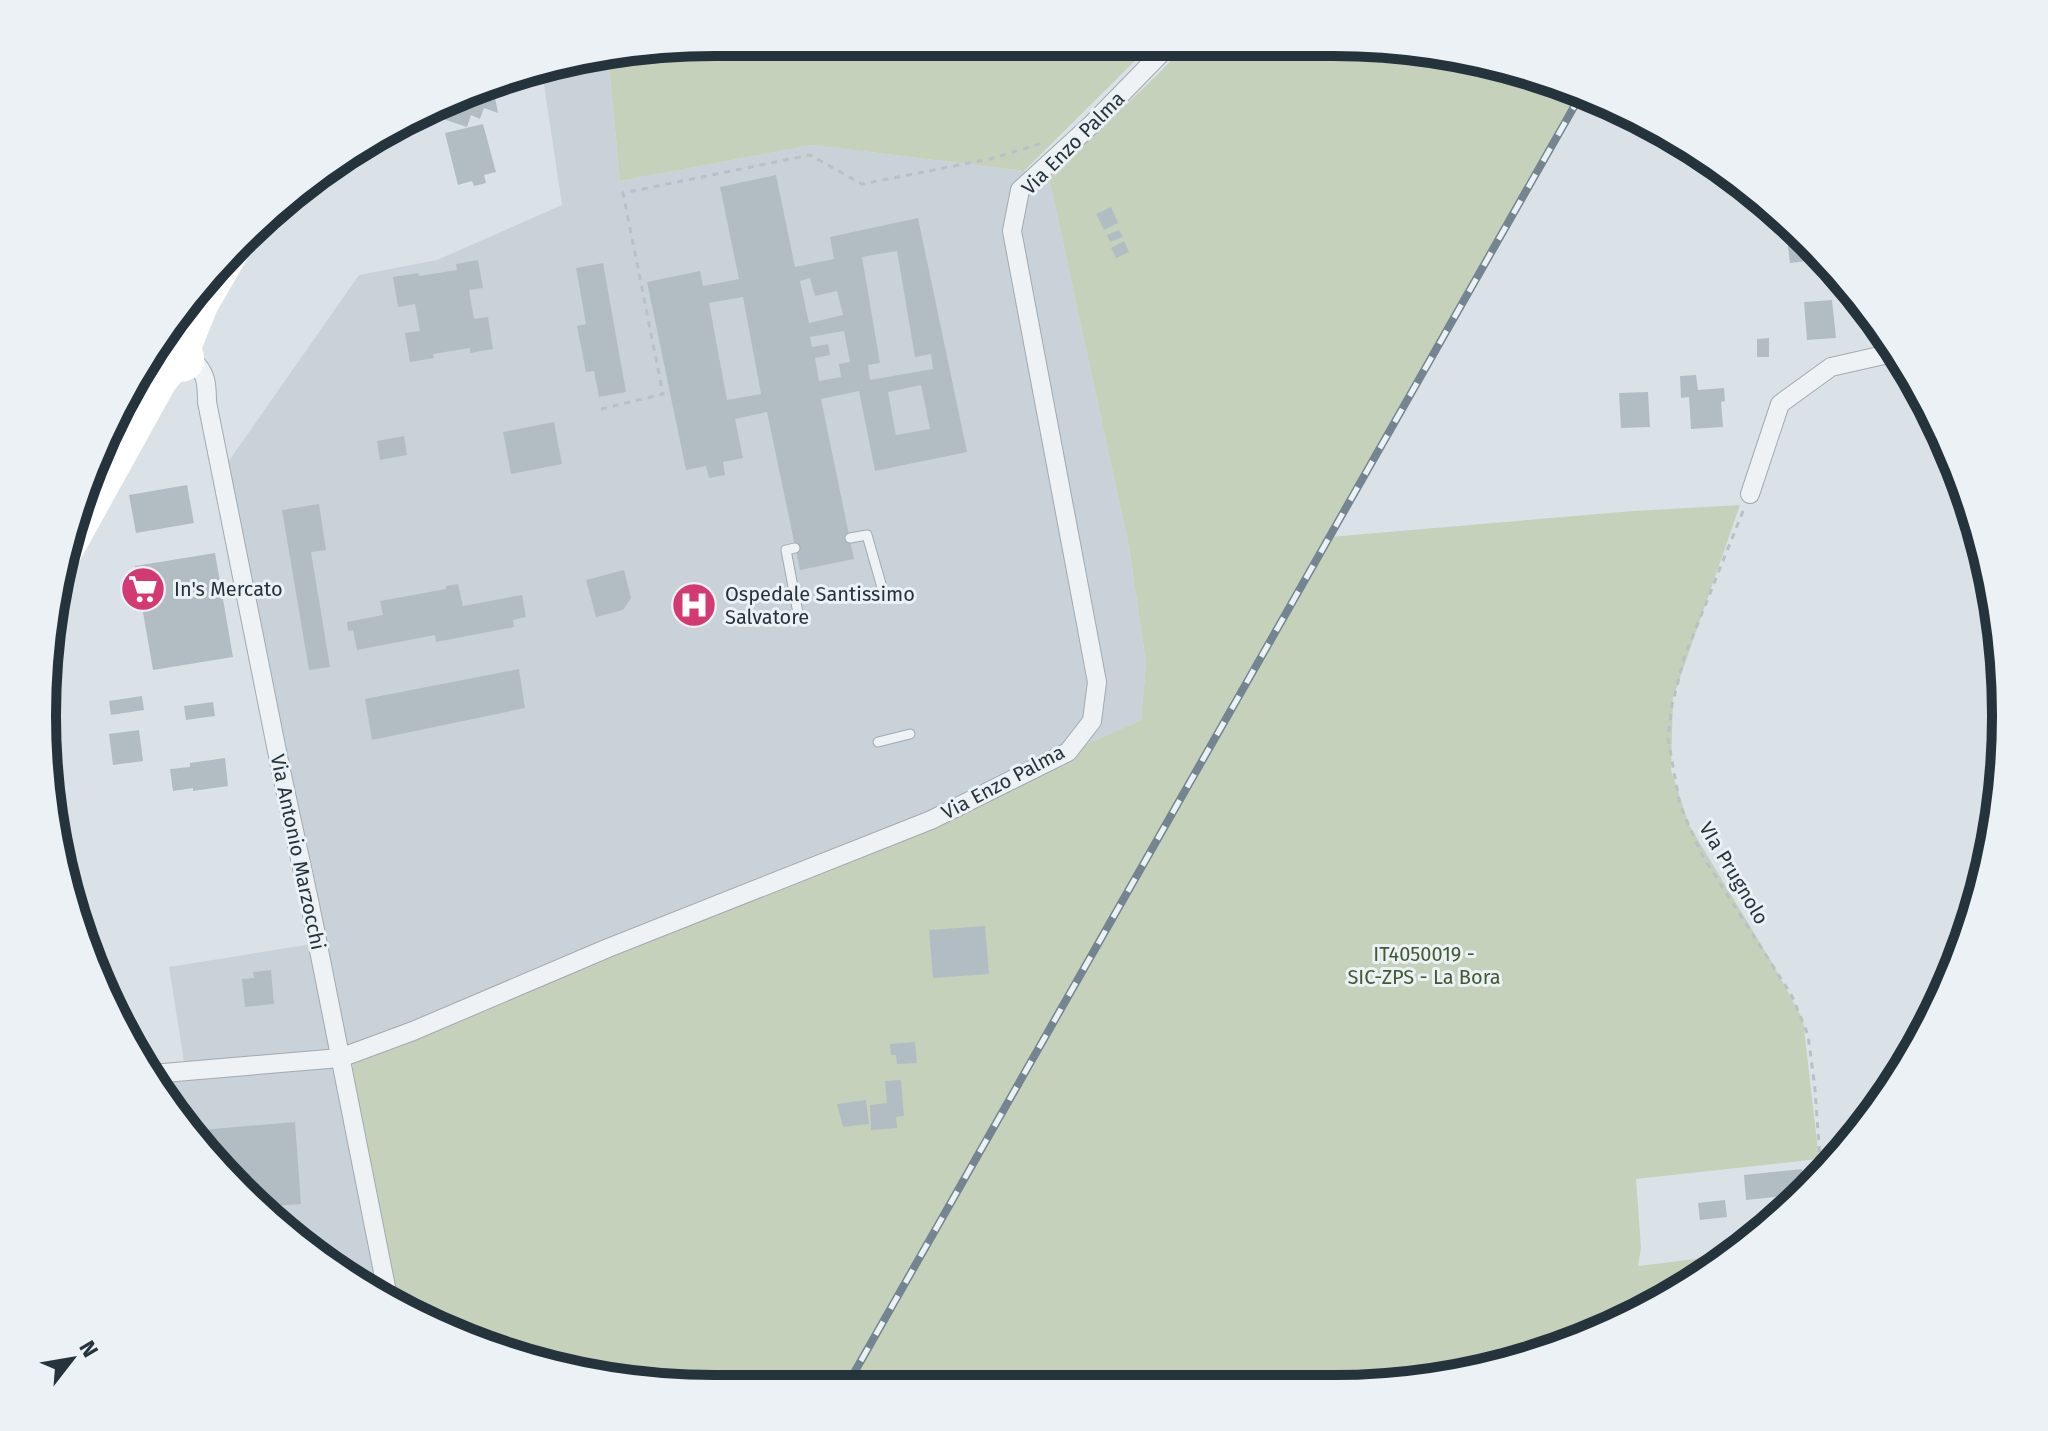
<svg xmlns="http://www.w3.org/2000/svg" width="2048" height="1431" font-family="'Fira Sans',sans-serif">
<rect width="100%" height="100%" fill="#dbe2e7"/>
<path fill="#c9d2d9" d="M608,56l12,125 192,-36 212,26 25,7 80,369 17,116 -5,57 -73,32 -672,554 -90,-56 -97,-90 -59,-90 35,-2 -16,-101 155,-25 -98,-477 133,-190 78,-15 125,-55 -21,-140z"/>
<g fill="#c6d1bc">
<path d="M716,42h438l-130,129 -212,-26 -192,36 -12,-125z"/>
<path d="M1189,42h144l131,13 112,42 -355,622 108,-182 304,-26 107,-6 -67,193 -2,72 18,55 85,141 29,54 16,139 -183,20 5,69 -3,18 89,-11 -97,65 -209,63 -749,5 -130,-22 -124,-46 -23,-15 -42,-225v-29l434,-176 354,-155 5,-57 -17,-116 -80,-369 108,-103z"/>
</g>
<g fill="#b2bdc3" fill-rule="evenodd">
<path d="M481,92l14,5 3,16 -14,-5 -4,11 -9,-4 -4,12 -36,-12z"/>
<path d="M483,124l13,48 -12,3 2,8 -12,3 -2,-5 -14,4 -13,-52z"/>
<path d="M776,175l19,92 39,-8 -4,-22 88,-19 49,234 -92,19 -16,-80 -38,8 33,160 -54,11 -33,-158 -32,7 8,39 -20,4 2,13 -16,3 -3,-12 -20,4 -39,-188 53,-11 3,15 36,-7 -19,-92zM897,251l18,106 16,-3 2,15 -63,11 -2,-15 12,-2 -18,-106zM810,278l5,18 22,-5 6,24 -34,8 -9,-42zM743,297l18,97 -34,6 -18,-97zM844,331l6,31 -11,2 2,13 -22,4 -4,-23 15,-3 -2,-11 -16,3 -2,-10zM921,385l9,44 -34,6 -8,-43z"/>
<path d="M1111,207l7,16 -14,7 -8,-16z"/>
<path d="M1119,230l4,7 -13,5 -3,-7z"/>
<path d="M1786,231h3l35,28 -34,4z"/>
<path d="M1124,241l5,11 -13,6 -5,-10z"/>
<path d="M478,260l5,28 -14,2 5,29 14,-2 5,32 -23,4v-5l-37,6 1,4 -24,4 -5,-29 15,-2 -5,-27 -17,3 -5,-30 25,-4 1,3 38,-6 -1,-6z"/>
<path d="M603,263l23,129 -27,5 -5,-26 -8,1 -9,-46 9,-2 -10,-56z"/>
<path d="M1832,300l4,38 -29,2 -3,-38z"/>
<path d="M1769,338v19h-12v-18z"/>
<path d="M1696,375l2,15 26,-2 1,13 -4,1 2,25 -32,2 -2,-32 -8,1 -1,-22z"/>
<path d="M1648,392l2,35 -29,1 -2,-35z"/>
<path d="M554,422l8,42 -51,10 -8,-42z"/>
<path d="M404,436l3,19 -27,5 -3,-19z"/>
<path d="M187,485l7,38 -58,10 -7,-38z"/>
<path d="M319,504l7,46 -15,2 19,115 -21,3 -27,-160z"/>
<path d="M215,553l18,104 -80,13 -18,-104z"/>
<path d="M624,570l7,28 -8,12 -27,7 -10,-37z"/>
<path d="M458,584l5,22 59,-11 4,22 -13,3 1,7 -78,15 -1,-7 -78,15 -4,-20 -5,1 -1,-9 36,-7 -3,-14 66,-12v-3z"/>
<path d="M519,669l6,39 -153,32 -7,-41z"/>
<path d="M142,696l2,14 -33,5 -2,-14z"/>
<path d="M213,702l2,14 -29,4 -2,-14z"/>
<path d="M139,730l4,31 -30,4 -4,-31z"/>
<path d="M225,758l3,28 -35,5v-3l-20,3 -3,-22 20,-2v-4z"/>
<path d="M985,926l4,48 -56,4 -4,-48z"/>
<path d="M271,970l3,34 -29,3 -3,-28 12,-1 -1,-6z"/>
<path d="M915,1042l2,21 -20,1 -1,-9h-5l-1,-11z"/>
<path d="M901,1080l3,36 -8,1 1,11 -26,2 -1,-25 17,-2 -2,-22z"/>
<path d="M866,1100l3,24 -26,3 -6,-23z"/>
<path d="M295,1122l6,82 -41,3 -51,-47 -19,-29z"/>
<path d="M1802,1169l2,23 -1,2 -57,6 -2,-25z"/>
<path d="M1725,1200l2,17 -27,3 -2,-17z"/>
</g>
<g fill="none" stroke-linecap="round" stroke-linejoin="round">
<g stroke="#a1aab1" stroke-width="11">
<g id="lane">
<path d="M850,538l17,-3 18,63"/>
<path d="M795,548l-9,2 12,63"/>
<path d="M878,742l32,-8"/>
</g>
</g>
<g stroke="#a1aab1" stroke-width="20">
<g id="street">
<path d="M191,358c15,15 16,23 16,44l73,364 30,139 79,397"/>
<path d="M1750,494l30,-90 51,-37 66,-15"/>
<path d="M152,1074l188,-16 73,-27 195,-83 323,-128 137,-68 24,-31 5,-39 -85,-451 8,-41 71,-65 81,-83"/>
</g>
</g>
<g stroke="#bac0c5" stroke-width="3" stroke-dasharray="6 6" stroke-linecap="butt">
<path d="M601,409l62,-15 -40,-201 187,-38 52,29 128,-25 56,-17"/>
<path d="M1743,511l-59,147 -12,47 -4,34 12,66 22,50 90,141 16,39 7,54 6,85"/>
<path d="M57,594l10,-17"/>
</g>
<use href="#lane" stroke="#eef2f5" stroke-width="9"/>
<use href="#street" stroke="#eef2f5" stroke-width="18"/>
<g stroke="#fff" stroke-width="26">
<path d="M188,305l-13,38c-39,20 31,44 13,5l17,-42 37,-64"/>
<path d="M90,468l53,-90 11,-8 10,-13"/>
<path d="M67,557l97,-175 11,-13"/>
</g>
<g stroke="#748591" stroke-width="8">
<path id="rail" d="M846,1387l733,-1289"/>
</g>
<use href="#rail" stroke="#ebf1f4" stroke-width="5" stroke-dasharray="15" stroke-linecap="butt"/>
</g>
<defs>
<g id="supermarket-disc" transform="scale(2.3)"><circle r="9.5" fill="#d33972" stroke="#ebf1f4"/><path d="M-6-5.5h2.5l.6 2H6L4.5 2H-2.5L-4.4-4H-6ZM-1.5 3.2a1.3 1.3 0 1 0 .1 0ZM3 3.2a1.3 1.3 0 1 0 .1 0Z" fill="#fff"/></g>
<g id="hospital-disc" transform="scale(2.3)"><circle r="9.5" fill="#d33972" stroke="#ebf1f4"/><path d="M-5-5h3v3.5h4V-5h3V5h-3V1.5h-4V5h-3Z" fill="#fff"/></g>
</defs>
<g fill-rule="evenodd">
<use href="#supermarket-disc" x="143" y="589"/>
<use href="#hospital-disc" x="694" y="605"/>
</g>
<g text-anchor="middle" stroke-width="6" stroke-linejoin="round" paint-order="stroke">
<g font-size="20" fill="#25333d" stroke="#ebf1f4">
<text transform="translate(1073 143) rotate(-45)" y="7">Via Enzo Palma</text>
<text transform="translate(1003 782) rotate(-28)" y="7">Via Enzo Palma</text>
<text transform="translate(298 852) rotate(78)" y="7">Via Antonio Marzocchi</text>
<text transform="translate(1734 873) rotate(59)" y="7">VIa Prugnolo</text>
</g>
<g font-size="20" fill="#25333d" stroke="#ebf1f4" text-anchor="start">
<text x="174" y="596">In's Mercato</text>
<text x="725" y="601">Ospedale Santissimo<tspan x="725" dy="23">Salvatore</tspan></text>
</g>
<g font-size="20" fill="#425932" stroke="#ebf1f4">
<text x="1424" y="961">IT4050019 -<tspan x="1424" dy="23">SIC-ZPS - La Bora</tspan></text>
</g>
</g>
<path d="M0 0H2048V1431H0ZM715 56H1333A659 659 0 0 1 1992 715V716A659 659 0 0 1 1333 1375H715A659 659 0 0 1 56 716V715A659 659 0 0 1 715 56Z" fill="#ebf1f4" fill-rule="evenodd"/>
<path fill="none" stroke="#25333d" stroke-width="10" d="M715 56H1333A659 659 0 0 1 1992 715V716A659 659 0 0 1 1333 1375H715A659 659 0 0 1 56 716V715A659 659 0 0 1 715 56Z"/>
<g transform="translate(72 1359) rotate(59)" stroke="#ebf1f4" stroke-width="6" paint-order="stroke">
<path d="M0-6L14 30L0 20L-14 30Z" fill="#25333d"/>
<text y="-12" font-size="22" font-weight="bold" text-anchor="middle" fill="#25333d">N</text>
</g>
</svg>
